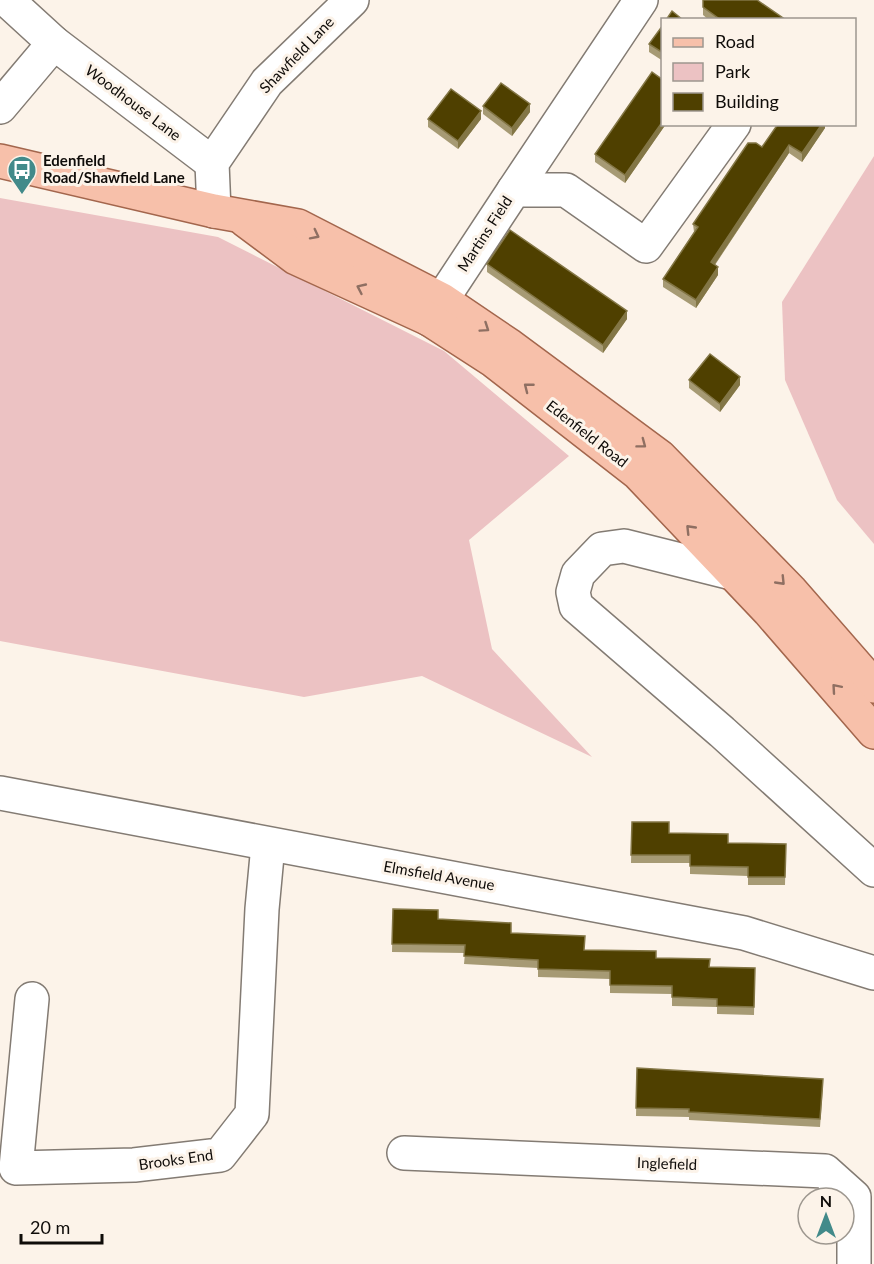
<svg xmlns="http://www.w3.org/2000/svg" width="874" height="1264" font-family="Lato,sans-serif">
<rect width="100%" height="100%" fill="#fcf3e9"/>
<g fill="#ecc2c3">
<path d="M874,156v388l-37,-44 -52,-120 -3,-78z"/>
<path d="M0,198l218,39 226,114 125,105 -100,84 23,109 100,108 -170,-81 -118,21 -304,-56z"/>
</g>
<g fill="none" stroke-linecap="round" stroke-linejoin="round">
<g stroke="#837b73" stroke-width="36">
<g id="minor">
<path d="M7,0l47,43 158,120"/>
<path d="M0,107l54,-64"/>
<path d="M514,190l127,-190"/>
<path d="M214,211l-2,-48 55,-81 85,-82"/>
<path d="M429,319l85,-129h52l80,56 88,-122"/>
<path d="M732,573l-108,-27 -22,3 -24,25 -5,18 3,14 146,126 152,138"/>
<path d="M0,793l744,140 130,40"/>
<path d="M32,999l-16,169 118,-3 86,-10 32,-41 10,-205 6,-64"/>
<path d="M404,1153l421,18 29,26v67"/>
</g>
</g>
<g stroke="#a3664d" stroke-width="36">
<g id="major">
<path d="M0,161l214,50 84,15 144,74 68,46 150,111 131,134 83,95"/>
<path d="M245,220l51,38 133,61 65,42 144,112 131,138 105,121"/>
</g>
</g>
<use href="#minor" stroke="#fff" stroke-width="33"/>
<use href="#major" stroke="#f7c0aa" stroke-width="33"/>
</g>
<g fill="#a69a74">
<path d="M703,0l83,20h-77l-6,-5z"/>
<path d="M663,25v36l-14,-9v-8z"/>
<path d="M483,106l47,6 -18,24 -29,-22z"/>
<path d="M428,119h53l-23,30 -30,-22z"/>
<path d="M663,124h3l-41,59 -30,-21v-8z"/>
<path d="M825,124v4l-23,34 -13,-9 -74,112 3,10 -22,33 -33,-21v-8l31,-47 -1,-8 69,-77z"/>
<path d="M487,264l140,55 -24,34 -116,-81z"/>
<path d="M689,380l51,5 -20,27 -31,-24z"/>
<path d="M632,822l37,11 59,10 58,1 -1,41h-37v-9l-58,-2v-11h-59z"/>
<path d="M393,909l45,10 73,14 73,17 72,8 53,9 46,1 -1,47 -37,-1v-7l-45,-1v-12l-62,-1v-14l-72,-2v-9l-74,-4 1,-11 -73,-1z"/>
<path d="M637,1068l186,19 -3,40 -131,-7v-3l-53,-1z"/>
</g>
<g fill="#837646">
<path d="M530,104v8l-18,24v-8z"/>
<path d="M481,111v8l-23,30v-8z"/>
<path d="M663,121v3h3l-41,59v-8z"/>
<path d="M822,124h3v4l-23,34v-9z"/>
<path d="M789,145v8l-78,117v-8z"/>
<path d="M718,267v8l-22,33v-8z"/>
<path d="M627,311v8l-24,34v-8z"/>
<path d="M740,377v8l-20,27v-8z"/>
</g>
<g fill="#4f4000" stroke="#837646" stroke-width="1.5">
<path d="M703,0h54l29,20h-65l-18,-13z"/>
<path d="M672,11l11,9h-17z"/>
<path d="M663,25v28l-14,-9z"/>
<path d="M652,72l11,8v41l-38,54 -30,-21z"/>
<path d="M501,83l29,21 -18,24 -29,-22z"/>
<path d="M451,89l30,22 -23,30 -30,-22z"/>
<path d="M778,124h44l-20,29 -13,-8 -78,117 7,5 -22,33 -33,-21 35,-52 -5,-3 55,-81h8l6,4z"/>
<path d="M510,230l117,81 -24,34 -116,-81z"/>
<path d="M710,354l30,23 -20,27 -31,-24z"/>
<path d="M632,822h37v11l59,1v9l58,1 -1,33h-37v-10l-58,-1v-11h-59z"/>
<path d="M393,909l45,1v9l73,4v10l74,3 -1,14 72,1v7l54,1 -1,8 46,1 -1,39 -37,-1v-7l-45,-2v-11l-62,-1v-14l-72,-2v-9l-74,-4 1,-11 -73,-1z"/>
<path d="M637,1068l186,11 -3,40 -131,-7v-3l-53,-1z"/>
</g>
<defs><path id="oneway-chevron" d="M-2-3.5L2.5 0L-2 3.5" fill="none" stroke-width="1.6" stroke-linecap="round" stroke-linejoin="round" transform="scale(1.5)"/></defs>
<g stroke="#8f6f62">
<use href="#oneway-chevron" transform="translate(315 235) rotate(27)"/>
<use href="#oneway-chevron" transform="translate(361 288) rotate(-155)"/>
<use href="#oneway-chevron" transform="translate(485 328) rotate(34)"/>
<use href="#oneway-chevron" transform="translate(528 387) rotate(-142)"/>
<use href="#oneway-chevron" transform="translate(642 444) rotate(37)"/>
<use href="#oneway-chevron" transform="translate(690 529) rotate(-134)"/>
<use href="#oneway-chevron" transform="translate(781 581) rotate(46)"/>
<use href="#oneway-chevron" transform="translate(836 688) rotate(-131)"/>
</g>
<defs>
<g id="bus-pin" transform="scale(1.5)"><path d="M0 17L-7.5 6A9.5 9.5 0 1 1 7.5 6Z" fill="#428a8a" stroke="#fcf3e9"/><path d="M-5-6H5V4H4V6H2V4H-2V6H-4V4H-5ZM-3.5-4V0h7V-4ZM-3.5 1.2v1.5H-2V1.2ZM2 1.2v1.5H3.5V1.2Z" fill="#fff"/></g>
</defs>
<g fill-rule="evenodd">
<use href="#bus-pin" x="22" y="170"/>
</g>
<g text-anchor="middle" stroke-width="6" stroke-linejoin="round" paint-order="stroke">
<g font-size="15" fill="#0f0c09" stroke="#fcf3e9">
<text transform="translate(297 55) rotate(-46)" y="5">Shawfield Lane</text>
<text transform="translate(133 103) rotate(37)" y="5">Woodhouse Lane</text>
<text transform="translate(485 234) rotate(-57)" y="5">Martins Field</text>
<text transform="translate(587 434) rotate(38)" y="5">Edenfield Road</text>
<text transform="translate(439 876) rotate(10)" y="5">Elmsfield Avenue</text>
<text transform="translate(176 1160) rotate(-8)" y="5">Brooks End</text>
<text transform="translate(667 1164) rotate(2)" y="5">Inglefield</text>
</g>
<g font-size="15" font-weight="bold" fill="#0f0c09" stroke="#fcf3e9" text-anchor="start">
<text x="43" y="166">Edenfield<tspan x="43" dy="17">Road/Shawfield Lane</tspan></text>
</g>
</g>
<rect x="661" y="18" width="195" height="108" fill="#fcf3e9" stroke="#9d978f" stroke-width="1.5"/>
<rect x="673" y="38" width="30" height="9" fill="#f7c0aa" stroke="#9d978f" stroke-width="1.5"/>
<text x="715" y="48" font-size="18" fill="#0f0c09">Road</text>
<rect x="673" y="63" width="30" height="18" fill="#ecc2c3" stroke="#9d978f" stroke-width="1.5"/>
<text x="715" y="78" font-size="18" fill="#0f0c09">Park</text>
<rect x="673" y="93" width="30" height="18" fill="#4f4000" stroke="#9d978f" stroke-width="1.5"/>
<text x="715" y="108" font-size="18" fill="#0f0c09">Building</text>
<g transform="translate(826 1216)"><circle r="28" fill="#fcf3e9" stroke="#9d978f" stroke-width="1.5"/>
<path d="M0-4.5L10 22L0 15L-10 22Z" fill="#428a8a"/>
<text y="-9" font-size="16" font-weight="bold" text-anchor="middle" fill="#0f0c09">N</text>
</g>
<path d="M21 1234v9h81v-9" fill="none" stroke="#0f0c09" stroke-width="3"/>
<text x="30" y="1234" font-size="18" fill="#0f0c09" stroke="#fcf3e9" stroke-width="4.5" paint-order="stroke">20 m</text>
</svg>
